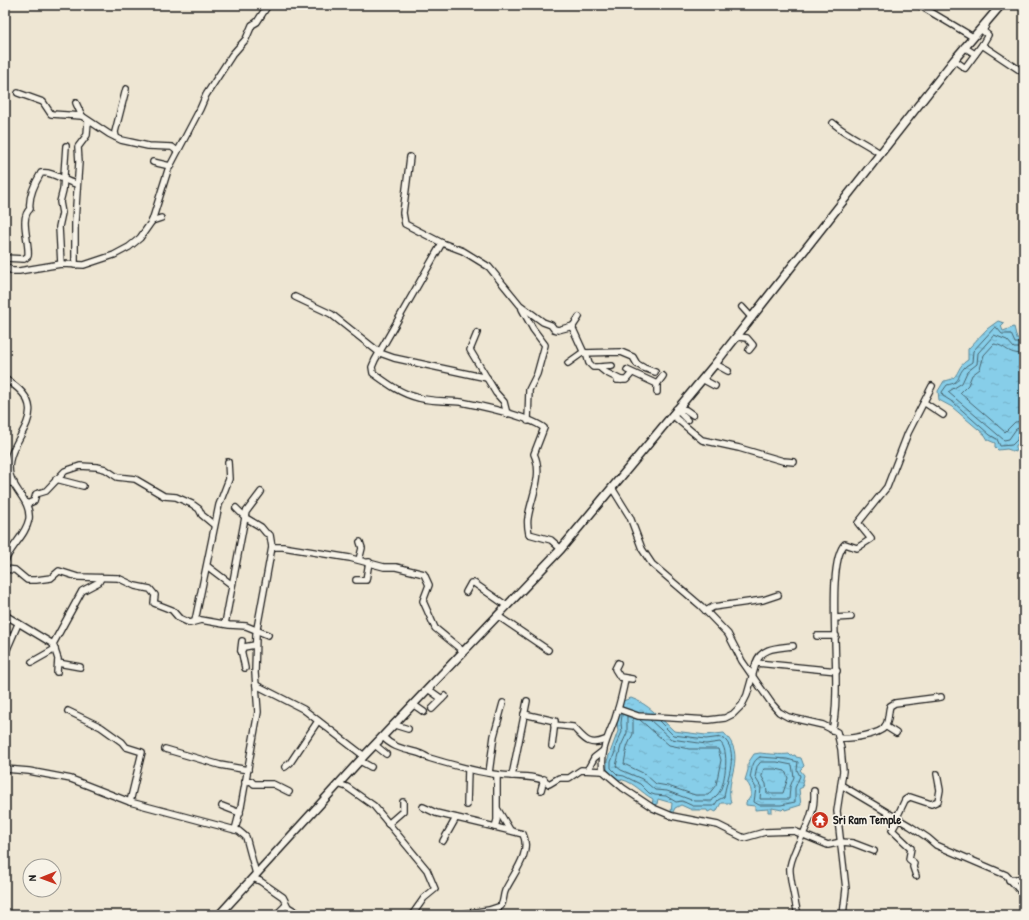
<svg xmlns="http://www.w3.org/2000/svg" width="1029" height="920" font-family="'Patrick Hand',sans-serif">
<defs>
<pattern id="water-ripples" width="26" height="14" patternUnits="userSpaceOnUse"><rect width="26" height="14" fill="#87cee9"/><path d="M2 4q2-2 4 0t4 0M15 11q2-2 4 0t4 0" fill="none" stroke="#74b0c7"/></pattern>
</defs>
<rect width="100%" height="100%" fill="#eee6d3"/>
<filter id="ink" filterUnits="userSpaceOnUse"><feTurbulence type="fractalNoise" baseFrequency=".025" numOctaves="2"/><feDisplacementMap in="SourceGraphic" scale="8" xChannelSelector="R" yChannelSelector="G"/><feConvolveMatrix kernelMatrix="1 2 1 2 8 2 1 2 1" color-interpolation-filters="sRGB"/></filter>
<g filter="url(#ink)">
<g fill="url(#water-ripples)" stroke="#5c8797">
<path d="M998,321l6,2 -3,3 2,5 11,-4 3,12 7,1v95l-2,1 -1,8 -5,1v7l-9,-3 -9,1 -3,-3v-4l-7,-3 -3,-5 -33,-28 -13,-7 -1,-9 6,-10c17,-2 11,-14 24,-21v-11l19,-20z"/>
<path d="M631,698c18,6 29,20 43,33l32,4 18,-2c24,24 0,45 7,70h-10l-5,9 -4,-2 -4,2 -1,-2h-15l-11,-5 -6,3 -2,4h-2l1,-9 -14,-4 -1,5 -5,1 1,-6c-12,-6 -21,-20 -37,-20l-9,-10v-8l11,-30 -1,-8 6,-22z"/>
<path d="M760,753c7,1 22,2 29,1l2,2 4,-1 1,2 5,1 3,8 -4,4 4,5 -2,8 1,4 -4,2 2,16 -16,5 -1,-2 -2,2 -10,-2v4h-4v-3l-13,1v-4l-9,-1v-3c8,-7 6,-14 -1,-22l3,-10v-7l6,-9z"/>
</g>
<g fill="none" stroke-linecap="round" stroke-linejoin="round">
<g stroke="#47636e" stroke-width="1">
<path d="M1024,343h-9l-4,-9h-9l-5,-6 -2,-1 -22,24 -1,11c-2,2 -6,3 -8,6 -8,9 -2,14 -17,17l-5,7 1,4 11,7 36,32 7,4 3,7 12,-1 5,-5 2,-7 5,-1"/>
<path d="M1024,348h-10l-7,-8 -13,-5 -16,18 -1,11 -10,8 -5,11 -14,9 56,48 5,-1 7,-10 8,-2"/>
<path d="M1024,354c-18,0 -17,-8 -30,-10l-10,11 -4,14 -8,6 -4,10 -8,8 45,39 10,-10 9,-1"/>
<path d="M622,715l-1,8 1,9 -6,13 -1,7 -4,10v6l7,7 6,1 16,8 9,9 6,2 11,1 10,6 6,-1 11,5h21l4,-6 6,-3c2,-18 17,-46 -2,-60l-16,2 -33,-4 -14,-14"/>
<path d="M627,716v17l-6,13 -5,20 5,4 21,9 13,11 12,1 27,10h18c2,-4 6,-6 8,-10 5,-10 10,-41 0,-49l-14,2 -35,-5 -21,-19"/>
<path d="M633,718v16l-6,13 -3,17 21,10 11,10 12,2 27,9h13l8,-10 5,-25 -3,-11h-29l-20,-4 -29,-25"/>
<path d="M760,757l27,2 11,3 -1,8 3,6 -5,12v14l-14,3h-22l-5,-3 2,-14 -6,-11c2,-7 2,-17 10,-20z"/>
<path d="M761,762h16l15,3 2,12 -4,10 -1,12h-29l1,-12 -6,-10 2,-10z"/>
<path d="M764,769h12l9,2 3,7 -5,15h-16l-1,-9 -4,-7z"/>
</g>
<g stroke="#1c1c1c" stroke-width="8">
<g id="minor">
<path d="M919,5l54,32"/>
<path d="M982,45l6,-10 -5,-4 3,-6"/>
<path d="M964,47l11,7"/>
<path d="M954,60l11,8 17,-23 42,28"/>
<path d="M18,93l25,9 8,12 31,2 27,18 12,6 27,6 24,1 5,4"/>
<path d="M76,103l6,13"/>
<path d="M833,123c15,13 33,20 48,31"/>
<path d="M116,137l-1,-5 11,-43"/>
<path d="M410,157l-7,56 2,11 37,19 21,8 26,16 31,38 23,17 8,3 3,4 4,1 15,-4"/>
<path d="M153,162l17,4"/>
<path d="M152,221l9,-3"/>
<path d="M442,243l-67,117 -3,7 1,6c15,11 28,21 46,25 14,4 28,2 42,4 20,4 67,14 83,26l-10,26c10,21 -3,43 -6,64 -1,5 0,11 1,16l22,6 10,9"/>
<path d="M5,258l19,1 4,-3c2,-13 -9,-38 2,-47 -2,-12 5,-26 11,-36 13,-2 23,9 36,11"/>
<path d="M61,264l-2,-37 3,-14 -2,-11 3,-12 3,-44"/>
<path d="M5,265l7,6h7l42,-7 23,1 30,-10 15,-8 11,-9 12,-17 16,-51 32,-61 6,-14 26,-40 14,-16 6,-14 5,-3 11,-17"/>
<path d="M75,265v-44l4,-59 -1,-15 9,-12 1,-14"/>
<path d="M295,297l36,17 49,39 14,5 93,20"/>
<path d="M742,307l10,11"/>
<path d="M522,309l11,20 12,16 -8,29 -8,16 -1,31"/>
<path d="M579,317l-6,9v3l11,24"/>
<path d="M477,333l-7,17 26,43 8,9 3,12"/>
<path d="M734,340l5,-3 8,1 6,7 -4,5"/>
<path d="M586,353l3,10 4,4h6l6,5 16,8"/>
<path d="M568,363l14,-10 39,-1 12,5 4,7 7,4 11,4"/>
<path d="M715,364l13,7"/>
<path d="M599,367l13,-1"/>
<path d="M627,370l30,14"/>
<path d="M5,379c57,34 -4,60 5,96 4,16 21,26 19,44 -3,16 -18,27 -24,42"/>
<path d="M702,379l13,7"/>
<path d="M617,380h9l6,-7"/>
<path d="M657,392v-8l6,-8"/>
<path d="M925,403l18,12"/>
<path d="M676,409l11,11"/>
<path d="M678,411l3,-2 5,1 7,5"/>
<path d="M672,415l30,25 37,8 44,13 11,1"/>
<path d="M56,479l27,7"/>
<path d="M5,483h9"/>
<path d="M612,488l18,29 12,32 10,15 49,42 27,28 14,27 30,43 7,8 9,5 35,8 14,7 4,17 2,22 -6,40 9,78 -3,26"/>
<path d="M27,504l7,-3 2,-7 10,-3 19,-20 15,-5 17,1 8,2 12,8 18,2 29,17 12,1 16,7 7,5 3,6 12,10"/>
<path d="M236,508l10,10 15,9 5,6 4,2 2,12"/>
<path d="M359,560l3,-12 -2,-6"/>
<path d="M207,566l25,19"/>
<path d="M5,569l10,1 12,10h9l15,-2 8,-7 19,6 40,1 17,8 15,3 5,6 -1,8 18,7 7,8 11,5 11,-3 28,5 17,1 22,9"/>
<path d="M356,580h10l3,-18"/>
<path d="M466,592l5,-9h3l33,23"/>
<path d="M706,611l7,-4 50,-7 15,-5"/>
<path d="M5,615l48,29 5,15 -1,13"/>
<path d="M498,616l50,34"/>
<path d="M835,618l16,-1"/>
<path d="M195,621l24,-116 10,-26 -1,-17"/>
<path d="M225,624l21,-112 15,-20"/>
<path d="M817,636h19"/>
<path d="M242,641l-1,8 4,19"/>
<path d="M53,644l29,-53 17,-9 2,-4"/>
<path d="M241,651l3,-4 11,-2"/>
<path d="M5,654l13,-30"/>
<path d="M32,662l23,-13"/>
<path d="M58,663l22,4"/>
<path d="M618,663l-3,6 5,8 12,2"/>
<path d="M756,663c5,-16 23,-15 37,-17"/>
<path d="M256,685l47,24 61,47"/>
<path d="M428,689l14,10"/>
<path d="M414,705l10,7"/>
<path d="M432,709l13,-13"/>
<path d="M618,709l20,7 71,4 16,-2 8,-4 9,-9 5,-10 9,-32 81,8"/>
<path d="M68,711l33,16 21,15 4,5 16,5 -12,50"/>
<path d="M524,714l31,7 -3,25"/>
<path d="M395,725l13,4"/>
<path d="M554,725l19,2c11,11 15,20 32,13"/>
<path d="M885,726l11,7"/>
<path d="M832,730c12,-39 -9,-165 13,-186l12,4 14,-9 -13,-16 29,-36 21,-54 24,-47"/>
<path d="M383,737c11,12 24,12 38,17 3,1 5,3 8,4 23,7 47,14 71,17 12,2 42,0 49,9l10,-6h10l12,-8 22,1 20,17 30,20 19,8 46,9 26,13 21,-6 29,-1 34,14 13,-3 12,1 21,8"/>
<path d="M839,738c10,1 43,-3 47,-13 3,-6 2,-13 4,-19l5,-3 46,-6"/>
<path d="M375,745l11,9"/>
<path d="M165,749l55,16 28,5"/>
<path d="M360,761l11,6"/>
<path d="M285,767l5,-4 28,-42"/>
<path d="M5,769l24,2 42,8 59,23 109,29 7,6 10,37"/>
<path d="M588,769l6,-11 9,-7"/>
<path d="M603,771c-3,-20 5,-34 12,-52 4,-13 8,-27 10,-40"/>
<path d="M489,773l5,-37 9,-33"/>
<path d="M512,776l15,-75"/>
<path d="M245,782l6,-1 3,3h19l16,8"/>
<path d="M338,784l9,3 27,19 53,64 8,19 -11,9 -12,17"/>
<path d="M841,785l69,41 18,12 8,7 70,30 18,20"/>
<path d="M541,790l3,-11"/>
<path d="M467,805l1,-36"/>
<path d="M222,806l18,7"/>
<path d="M423,807l13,6 59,14 2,-7v-45"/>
<path d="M498,810l12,20"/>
<path d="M896,819l9,-19 5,-3 21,7 7,-3 2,-11 -3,-16"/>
<path d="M898,820l-6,10 19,18 -2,11 5,4 -1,4 3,9"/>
<path d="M388,824l15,-13v-9"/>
<path d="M235,830l6,-23 17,-95 -3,-39 1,-39 16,-87h11l67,11 34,9h12l28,7 5,11 -6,16 12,27 28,23"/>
<path d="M443,841l13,-23"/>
<path d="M253,878l7,3 23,16 5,10 13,8"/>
<path d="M1009,880l15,-2"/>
<path d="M276,915l10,-10"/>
<path d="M457,915l32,-5 12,-4c3,-5 2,-10 4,-15 8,-17 27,-38 18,-57l-28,-7"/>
<path d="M798,915c-2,-9 -9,-42 -8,-48 5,-27 26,-44 24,-76"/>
</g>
</g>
<g stroke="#1c1c1c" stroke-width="10">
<path id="tertiary" d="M219,915l145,-159 197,-207 154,-185 239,-304 47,-55"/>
</g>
<use href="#minor" stroke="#f7f3e8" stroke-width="5.5"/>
<use href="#tertiary" stroke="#f7f3e8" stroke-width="7"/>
</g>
</g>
<defs>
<g id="temple-disc" transform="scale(0.9)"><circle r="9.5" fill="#c8321e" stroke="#f7f3e8"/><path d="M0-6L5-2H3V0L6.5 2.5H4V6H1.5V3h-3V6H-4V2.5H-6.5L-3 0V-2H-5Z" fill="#fff"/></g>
</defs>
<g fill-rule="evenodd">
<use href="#temple-disc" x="820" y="820"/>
</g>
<g text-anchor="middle" stroke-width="3.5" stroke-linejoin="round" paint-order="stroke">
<g font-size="12" font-weight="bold" fill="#1c1c1c" stroke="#f7f3e8" text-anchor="start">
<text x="833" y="824">Sri Ram Temple</text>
</g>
</g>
<rect width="1029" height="920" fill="none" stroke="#f7f3e8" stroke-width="20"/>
<rect x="10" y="10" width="1009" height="900" fill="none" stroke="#1c1c1c" stroke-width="1.5" filter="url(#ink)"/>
<g transform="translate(42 878) rotate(269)"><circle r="19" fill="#f7f3e8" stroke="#9f9d96"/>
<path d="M0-3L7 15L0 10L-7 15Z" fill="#c8321e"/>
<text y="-6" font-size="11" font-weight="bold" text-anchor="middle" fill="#1c1c1c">N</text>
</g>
</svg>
